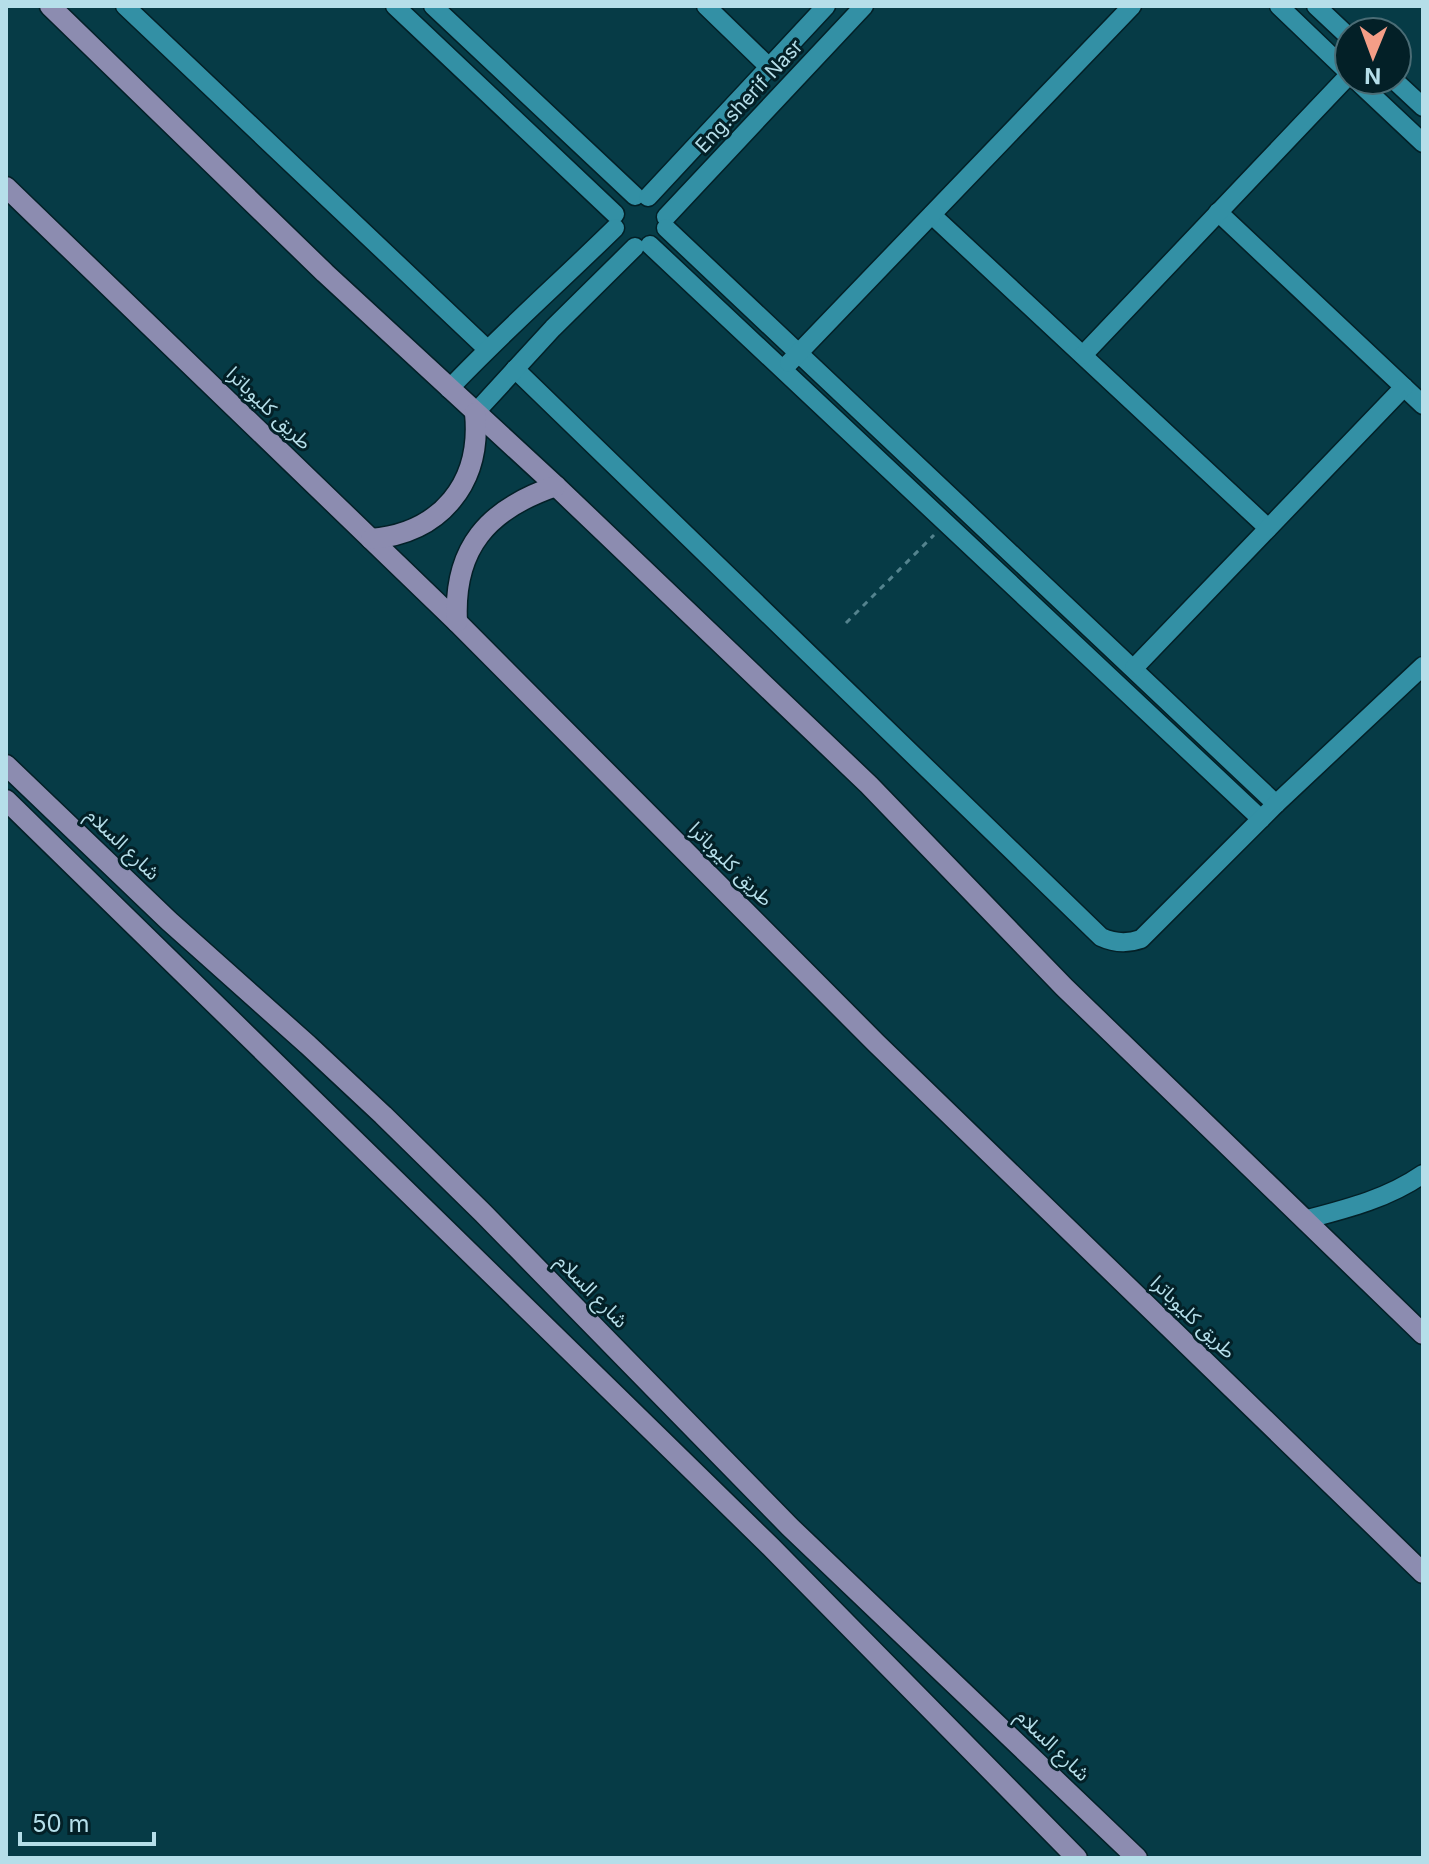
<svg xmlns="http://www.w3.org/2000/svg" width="1429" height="1864" font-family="Inter,'Noto Sans Arabic',sans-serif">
<rect width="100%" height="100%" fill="#063b46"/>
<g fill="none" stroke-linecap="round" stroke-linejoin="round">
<g stroke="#032027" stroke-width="21">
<g id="minor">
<path d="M125,6l362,343"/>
<path d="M395,6l220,208"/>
<path d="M433,6l202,190"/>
<path d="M706,6l63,61"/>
<path d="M1279,6l70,67"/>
<path d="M1316,6l33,31"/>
<path d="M1356,80l67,63"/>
<path d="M1394,80l29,27"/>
<path d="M648,197l178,-191"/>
<path d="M1218,212l205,193"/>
<path d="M932,215l336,313"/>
<path d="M666,217l198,-211"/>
<path d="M666,228l610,576"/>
<path d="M650,245l611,574"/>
<path d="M1083,355l266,-280"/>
<path d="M789,363l343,-357"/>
<path d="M515,369l586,568c13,6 26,7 40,2l135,-135 147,-138"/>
<path d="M449,389c53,-56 111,-107 166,-161"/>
<path d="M475,413l78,-85 82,-81"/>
<path d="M1134,668l270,-281"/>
<path d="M1304,1220c42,-11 83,-21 119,-46"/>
</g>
</g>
<g stroke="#032027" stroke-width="23">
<g id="major">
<path d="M50,6l275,267 231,213 313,299 195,202 359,347"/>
<path d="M6,187l451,435 419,421 547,530"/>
<path d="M371,539c70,-6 111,-56 104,-126"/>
<path d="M457,622c-4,-74 31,-113 99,-136"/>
<path d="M6,765l163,156 139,124 75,70 100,98 307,314 347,331"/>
<path d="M6,800l765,747 306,311"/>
</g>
</g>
<path stroke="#54838e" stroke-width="3" stroke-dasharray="6 6" stroke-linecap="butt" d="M846,623l88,-88"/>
<use href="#minor" stroke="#3390a5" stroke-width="18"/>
<use href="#major" stroke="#8c8cb0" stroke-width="20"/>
</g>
<g text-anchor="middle" stroke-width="6" stroke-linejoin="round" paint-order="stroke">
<g font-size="20" fill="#b5dee9" stroke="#032027">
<text transform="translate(749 96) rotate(-47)" y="7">Eng.sherif Nasr</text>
<text transform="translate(269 408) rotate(44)" y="7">طريق كليوباترا</text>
<text transform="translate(123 844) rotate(44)" y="7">شارع السلام</text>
<text transform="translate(731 864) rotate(45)" y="7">طريق كليوباترا</text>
<text transform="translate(592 1291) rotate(46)" y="7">شارع السلام</text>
<text transform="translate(1193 1317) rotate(44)" y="7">طريق كليوباترا</text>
<text transform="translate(1053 1745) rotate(44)" y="7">شارع السلام</text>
</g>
</g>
<rect width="1429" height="1864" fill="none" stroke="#b5dee9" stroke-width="16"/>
<g transform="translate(1373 56) rotate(181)"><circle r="38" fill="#032027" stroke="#4a6c75" stroke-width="2"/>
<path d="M0-6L14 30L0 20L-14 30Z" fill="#f49e87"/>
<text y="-12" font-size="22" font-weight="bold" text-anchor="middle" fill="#b5dee9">N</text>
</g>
<path d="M20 1832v12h134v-12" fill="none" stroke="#b5dee9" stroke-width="4"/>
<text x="32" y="1832" font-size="24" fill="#b5dee9" stroke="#032027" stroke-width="6" paint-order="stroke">50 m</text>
</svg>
